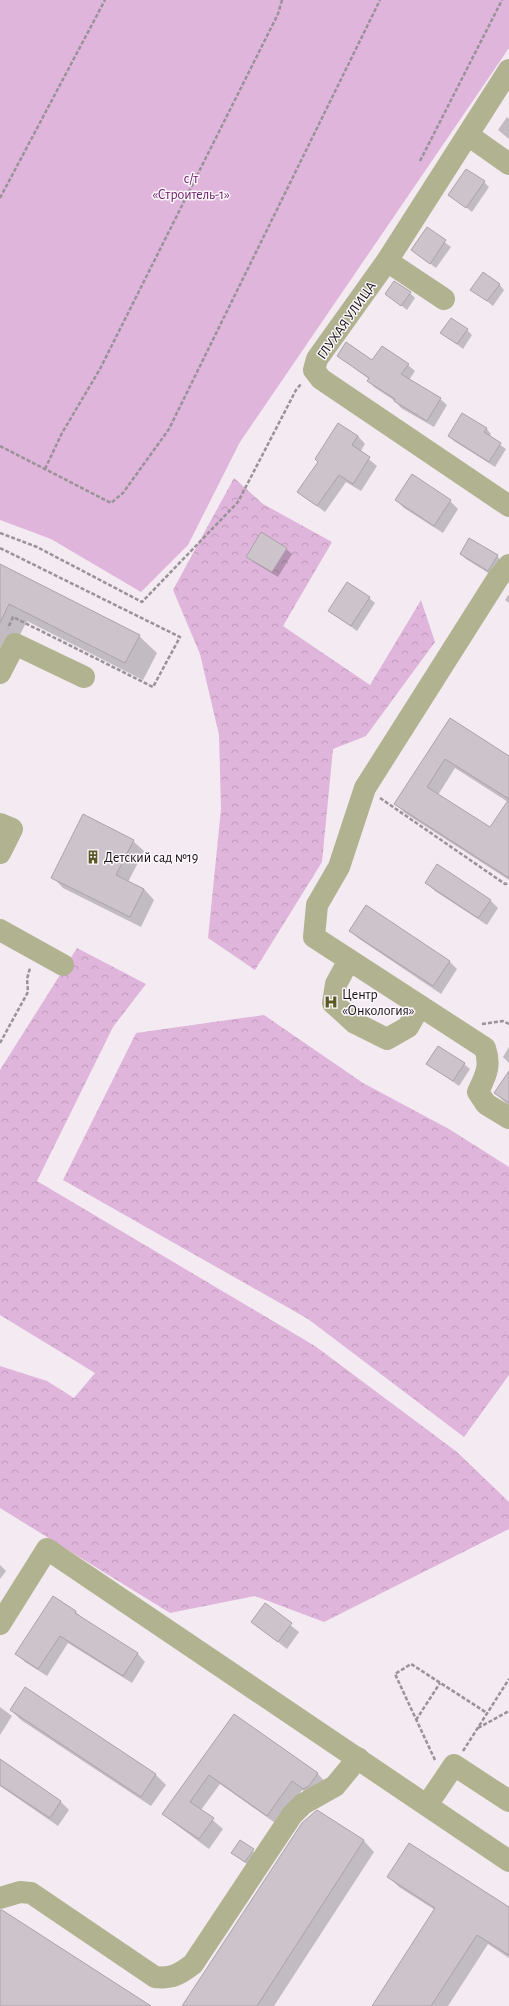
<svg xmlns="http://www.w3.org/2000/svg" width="509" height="2006" font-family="'Alegreya Sans',sans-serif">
<defs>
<pattern id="forest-crowns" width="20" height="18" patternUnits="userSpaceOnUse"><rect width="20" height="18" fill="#e0b5db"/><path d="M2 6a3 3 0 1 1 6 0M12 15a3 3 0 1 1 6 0" fill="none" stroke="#bf9bbb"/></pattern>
</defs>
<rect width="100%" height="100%" fill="#f3eaf2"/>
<g fill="url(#forest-crowns)">
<path d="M234,478l29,26 69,38 -49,84 87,59 51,-85 14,42 -69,94 -33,13 -11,113 -67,108 -47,-32 13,-129 -2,-74 -19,-81 -27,-64z"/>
<path d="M77,948l69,36 -33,43 -76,154 278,165 142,106 52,50v27l-185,93 -69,-26 -85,17 -170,-105v-142l47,15 27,17 21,-25 -95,-58v-245z"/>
<path d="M264,1015l99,68 86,46 60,38v208l-45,62 -156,-118 -245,-139 73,-147z"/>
</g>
<path fill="#e0b5db" d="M0,0h509v48l-269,394 -52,103 -47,47 -90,-53 -51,-19z"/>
<g fill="#0003" fill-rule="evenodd">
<path d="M507,117l2,2v20l-11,-9z"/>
<path d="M484,182l5,5 -17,25 -22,-17z"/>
<path d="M427,229l24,18 -15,21 -24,-18z"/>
<path d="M499,284l5,6 -11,16 -21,-17z"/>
<path d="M410,293l5,5 -8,12 -21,-16z"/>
<path d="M467,330l5,5 -9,14 -21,-16z"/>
<path d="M338,356l34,6 36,3 7,6 -6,9 31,19 7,6 -13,22 -33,-19 -6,-7 -21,-14 -6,-7 1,-1z"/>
<path d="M339,424l19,12 7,8 -5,8 17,14 -16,25 -15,-9 -21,30 -27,-20 21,-30z"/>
<path d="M486,428l5,6 -2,3 17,12 -11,18 -41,-26 -5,-5z"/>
<path d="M396,500l54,1 8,8 -15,24 -39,-25z"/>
<path d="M286,549l6,5 -14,23 -25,-15 -5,-5z"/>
<path d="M461,554l36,2 5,5 -9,15 -27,-17z"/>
<path d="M0,565l139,71 18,17 -14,27 -116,-59 -27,53z"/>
<path d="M509,594v9l-4,-3z"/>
<path d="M369,598l6,5 -18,28 -28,-20z"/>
<path d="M450,719l59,38v123l-104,-67 -10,-10zM455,768l53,34 -17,27 -53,-34z"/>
<path d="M133,841l11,10 -16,31 16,7 10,11 -13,27 -78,-39 -10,-11z"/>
<path d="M427,883l63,17 8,8 -11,17 -52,-34z"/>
<path d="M350,930l99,31 8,8 -16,25 -83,-56z"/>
<path d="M509,1047v16l-6,-6z"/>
<path d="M428,1064h36l6,5 -11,17z"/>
<path d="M509,1073v33l-14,-13z"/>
<path d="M0,1565l6,6 -6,8z"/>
<path d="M265,1605l34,27 -12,17 -35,-27z"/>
<path d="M76,1612l8,8 53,33 8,9 -13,21 -64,-40 -21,33 -22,-14 -8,-8z"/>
<path d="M0,1707l12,9 -12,19z"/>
<path d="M11,1710l144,64 11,11 -15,21 -130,-86z"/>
<path d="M234,1716l84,58 9,10 -13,15 -12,-9 -24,35 -58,-41 -19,26 22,19 -14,20 -35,-26 -10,-10z"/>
<path d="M0,1760l61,42 8,8 -11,16 -58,-40z"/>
<path d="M317,1811l47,30 10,11 -100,154h-91l119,-182z"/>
<path d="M240,1841l19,15 -8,11 -19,-14z"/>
<path d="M389,1877l120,31v50l-21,-14 -40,62h-75l62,-96 -36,-23z"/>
</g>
<g fill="#cdc3cb" stroke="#aba2aa" fill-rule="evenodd">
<path d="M466,169l19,12 -19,27 -18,-13z"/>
<path d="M427,227l19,13 -16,24 -19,-14z"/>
<path d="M483,272l17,12 -13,17 -17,-11z"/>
<path d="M394,281l17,11 -10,14 -16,-12z"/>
<path d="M451,318l17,11 -11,15 -17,-11z"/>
<path d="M346,342l26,18 10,-14 27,18 -8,10 40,24 -14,23 -33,-20 1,-2 -28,-18 2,-3 -32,-22z"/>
<path d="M462,413l25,15 -3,4 17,11 -12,19 -41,-26z"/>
<path d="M338,423l20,13 -6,9 18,12 -17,27 -14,-9 -22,31 -20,-14 21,-30 -3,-3z"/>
<path d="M412,474l39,26 -17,26 -39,-26z"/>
<path d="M261,532l26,16 -15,24 -26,-15z"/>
<path d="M469,538l29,17 -10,16 -28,-17z"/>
<path d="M0,564l140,71 -15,28 -116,-59 -9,19z"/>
<path d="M347,582l23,15 -19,29 -23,-15z"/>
<path d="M450,718l59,38v122l-115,-74zM445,759l64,40 -19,28 -63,-40z"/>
<path d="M83,814l51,26 -18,35 28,14 -14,28 -79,-39z"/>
<path d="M437,864l54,36 -13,18 -53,-35z"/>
<path d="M366,905l84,56 -17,25 -84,-55z"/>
<path d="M438,1046l27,17 -12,18 -27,-17z"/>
<path d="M509,1071v32l-15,-10z"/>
<path d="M53,1596l23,15 -1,2 63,40 -15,23 -63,-40 -22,33 -23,-15z"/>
<path d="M265,1603l27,20 -14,19 -27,-20z"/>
<path d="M25,1687l131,87 -15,23 -131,-87z"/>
<path d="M234,1714l84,59 -9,13 -6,3 -11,-8 -25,35 -58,-41 -19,27 24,16 -15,21 -37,-25z"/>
<path d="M0,1759l61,42 -11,17 -50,-33z"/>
<path d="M317,1810l47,30 -107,166h-75l120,-183z"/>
<path d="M240,1840l14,9 -9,13 -14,-9z"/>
<path d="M409,1843l100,64v48l-32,-20 -46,71h-59l63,-98 -48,-31z"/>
<path d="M0,1910h2l149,96h-151z"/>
</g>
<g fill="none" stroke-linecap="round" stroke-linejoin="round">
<g stroke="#999298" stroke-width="2.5" stroke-dasharray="4 2" stroke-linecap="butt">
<path d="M420,161l82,-161"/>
<path d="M0,198l105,-198"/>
<path d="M0,446l111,57 12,-10 46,-64 211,-429"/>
<path d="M45,469l17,-36 38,-64 178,-355 4,-14"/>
<path d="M0,533l37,14 105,55 96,-100 58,-112 5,-6"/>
<path d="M0,548l180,89 -27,50 -140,-70 -5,11"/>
<path d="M380,798l125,86 4,-1"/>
<path d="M482,1024l21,-3 6,3"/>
<path d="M0,1043l28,-51 -1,-13 3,-11"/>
<path d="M416,1720l24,-37"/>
<path d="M478,1728l31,-17"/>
<path d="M463,1751l46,-72"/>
<path d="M435,1760l-40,-86 16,-10 76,49"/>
</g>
<g stroke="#b1b28f" stroke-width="22">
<path d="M509,70l-122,191 -70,98 -3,11 7,9 188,127"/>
<path d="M468,135l41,29"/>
<path d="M387,261l57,38"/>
<path d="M509,565l-11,13 -133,210 -26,79 -22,38 -3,32 171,111c6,18 1,27 -7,44l8,12 23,14"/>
<path d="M0,673l15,-29 69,33"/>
<path d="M0,824l12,5 -12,24"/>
<path d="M0,930l63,35"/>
<path d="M349,960l-13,24 -3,19 22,20 32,16 21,-12 12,-21"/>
<path d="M0,1624l47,-75 462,312"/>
<path d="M427,1805l27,-40 55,36"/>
<path d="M0,1898l20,-6 11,1 124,84c17,2 25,-3 38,-13l99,-149 11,-11 32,-18 23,-28"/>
</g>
</g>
<defs>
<g id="building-bare" transform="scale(1.08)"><path d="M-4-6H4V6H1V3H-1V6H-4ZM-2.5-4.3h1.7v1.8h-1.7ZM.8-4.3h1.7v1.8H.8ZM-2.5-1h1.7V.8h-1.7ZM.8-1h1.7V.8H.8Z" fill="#5a5926" stroke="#fef8fd" stroke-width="2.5" paint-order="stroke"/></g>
<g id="hospital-bare" transform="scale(1.08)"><path d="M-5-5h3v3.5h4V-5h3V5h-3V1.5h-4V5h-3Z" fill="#5a5926" stroke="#fef8fd" stroke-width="2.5" paint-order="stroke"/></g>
</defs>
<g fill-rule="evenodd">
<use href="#building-bare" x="93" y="857"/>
<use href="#hospital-bare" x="331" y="1002"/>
</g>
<g text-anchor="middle" stroke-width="3" stroke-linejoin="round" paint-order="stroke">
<g font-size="14" fill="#6b2168" stroke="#fef8fd">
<text x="191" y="183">с/т<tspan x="191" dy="16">«Строитель-1»</tspan></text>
</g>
<g font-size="14" fill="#141114" stroke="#fef8fd">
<text transform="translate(346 320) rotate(-55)" y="5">ГЛУХАЯ УЛИЦА</text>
</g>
<g font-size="14" fill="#141114" stroke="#fef8fd" text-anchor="start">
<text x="104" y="862">Детский сад №19</text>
<text x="342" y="999">Центр<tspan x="342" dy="16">«Онкология»</tspan></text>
</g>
</g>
</svg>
